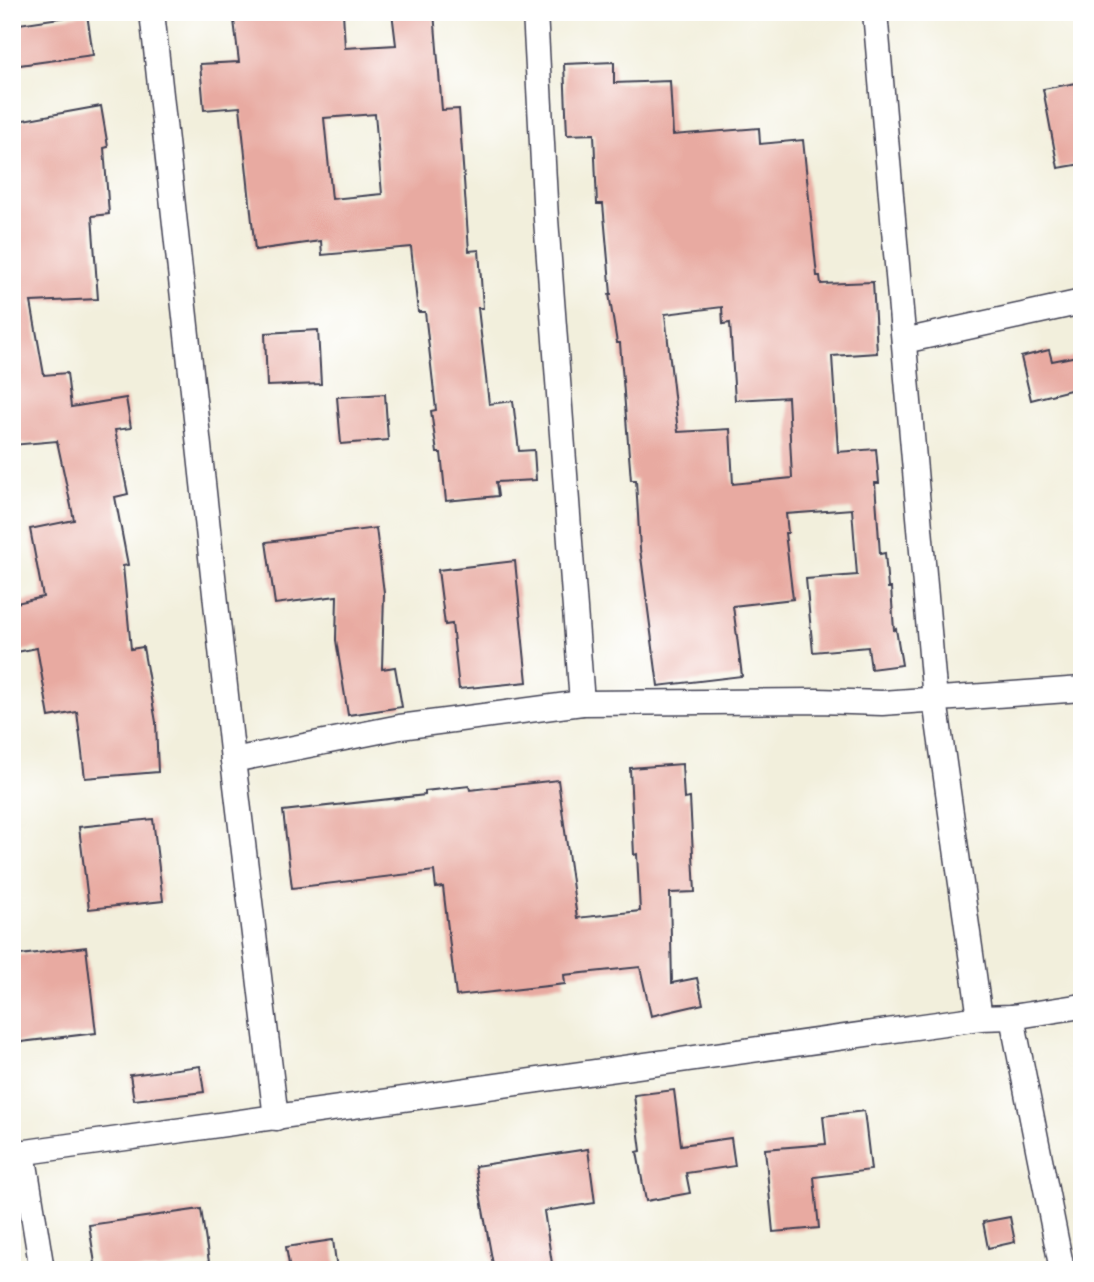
<svg xmlns="http://www.w3.org/2000/svg" width="1094" height="1282" font-family="'Old Standard TT',serif">
<rect width="100%" height="100%" fill="#fff"/>
<filter id="ink" filterUnits="userSpaceOnUse"><feTurbulence type="fractalNoise" baseFrequency=".0143" numOctaves="2"/><feDisplacementMap in="SourceGraphic" scale="14" xChannelSelector="R" yChannelSelector="G"/><feConvolveMatrix kernelMatrix="1 2 1 2 8 2 1 2 1" color-interpolation-filters="sRGB"/></filter>
<filter id="wash" filterUnits="userSpaceOnUse"><feTurbulence type="fractalNoise" baseFrequency=".00686" numOctaves="4" result="noise"/><feDisplacementMap in="SourceGraphic" scale="28" xChannelSelector="R" yChannelSelector="G"/><feGaussianBlur stdDeviation="1.57" result="paint"/><feColorMatrix in="noise" values="0 0 0 0 0 0 0 0 0 0 0 0 0 0 0 0 0 1.4 0 .05"/><feComposite in="paint" operator="in"/></filter>
<g filter="url(#wash)">
<rect width="100%" height="100%" fill="#f2efdc"/>
<g id="blocks">
<g fill="#e8aaa1" fill-rule="evenodd">
<path d="M233,12h110l2,36 51,-3 -4,-33h42l8,98 17,-1 10,142 10,-1 4,58h-5l11,96 24,-3 6,50 15,-1 2,30 -40,2 2,14 -52,5 -5,-48h-4l-6,-42 5,-1 -11,-98h-7l-7,-65 -89,8 -1,-14 -66,9 -15,-143 -36,3 -4,-46 39,-2zM375,114l7,80 -50,5 -8,-81z"/>
<path d="M87,14l6,41 -81,11v-41z"/>
<path d="M614,62v21l56,-2 3,54 86,-7 1,16 43,-4 14,136h3l1,8 52,-2 4,71 -45,3 6,96 38,-3 3,34h-4l5,71 5,-1 3,35h3l3,42 2,-1 6,36 -31,4 -3,-22 -55,5 -7,-73 51,-4 -5,-66 -66,5 2,19h-3l8,66 -60,7 9,70 -84,10 -18,-137 -4,-69h-5l-11,-137h-3l-8,-49h2l-8,-90h-6l-3,-70 -27,1 -3,-71zM722,307l1,17 7,-1 5,77 53,-3 4,81 -59,6 -3,-55 -52,3 -13,-118z"/>
<path d="M1082,82v82l-24,4 -15,-79z"/>
<path d="M101,106l7,41 -4,1 5,66 -17,2 6,83 -67,3 13,73 23,-2 4,34 55,-9 5,30 -16,2 13,64 -13,3 13,68 -5,1 8,83 12,-2 13,75 2,50 -73,6 -8,-66 -28,5 -12,-69 -25,5v-49l31,-7 -13,-68 44,-9 -17,-79 -45,4v-323z"/>
<path d="M318,330l3,54 -54,2 -2,-53z"/>
<path d="M1049,350l3,11 30,-6v32l-51,13 -10,-43z"/>
<path d="M385,394l3,46 -47,4 -4,-47z"/>
<path d="M376,528l8,65 -2,76 13,-2 7,40 -54,8 -12,-75 1,-44 -62,8 -9,-62z"/>
<path d="M515,561l12,121 -68,7 -7,-65 -7,1 -7,-55z"/>
<path d="M682,764l2,35 6,-1 5,94 -25,1 2,90 25,-5 6,26 -52,12 -11,-49 -76,8 1,9 -109,12 -13,-109 -7,1 -2,-17 -142,17 -9,-77 142,-16v-4l44,-5 1,4 88,-10 19,138 63,-7 -3,-57 -3,1 -4,-87z"/>
<path d="M153,819l10,82 -74,8 -10,-82z"/>
<path d="M86,947l10,86 -84,10v-87z"/>
<path d="M200,1066l4,26 -70,8 -4,-25z"/>
<path d="M674,1090l7,55 50,-7 4,28 -49,7 4,20 -44,8 -9,-49 4,-1 -7,-56z"/>
<path d="M864,1111l7,59 -57,7 5,51 -46,4 -8,-83 61,-5 -3,-28z"/>
<path d="M588,1149l7,54 -51,8 9,59h-59l-19,-104z"/>
<path d="M201,1209l8,53 -50,8h-63l-7,-45z"/>
<path d="M1010,1217l5,25 -27,6 -5,-26z"/>
<path d="M333,1240l4,30h-47l-4,-23z"/>
</g>
</g>
</g>
<g filter="url(#ink)">
<use href="#blocks" fill-opacity="0" stroke="#414153" stroke-width="2"/>
<g fill="none" stroke-linecap="round" stroke-linejoin="round">
<g stroke="#414153" stroke-width="27">
<g id="street">
<path d="M152,12l81,748 43,358"/>
<path d="M535,12l11,207 36,484"/>
<path d="M875,12l60,688 45,318"/>
<path d="M904,341l178,-39"/>
<path d="M233,760l167,-33 182,-24 236,-2 64,2 200,-14"/>
<path d="M1012,1017l50,253"/>
<path d="M23,1152l19,118"/>
<path d="M12,1154l968,-136 32,-1 70,-11"/>
</g>
</g>
<use href="#street" stroke="#fff" stroke-width="24"/>
</g>
</g>
<rect width="1094" height="1282" fill="none" stroke="#fff" stroke-width="42"/>
</svg>
